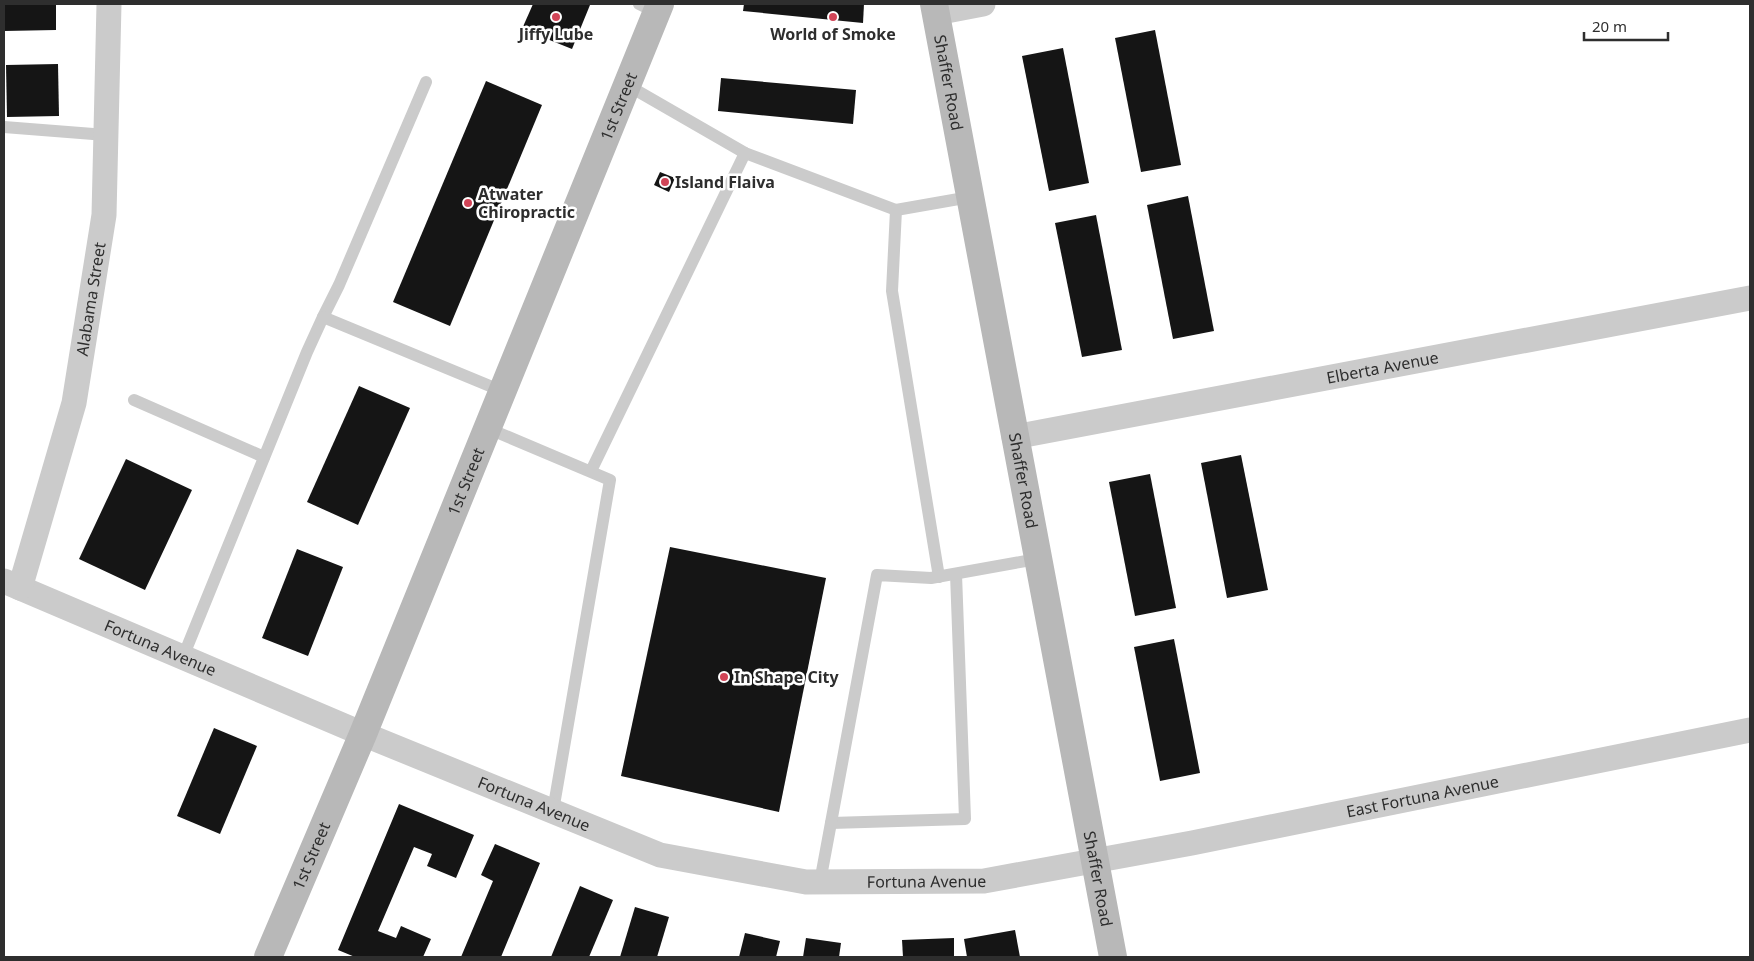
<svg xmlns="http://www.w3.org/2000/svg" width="1754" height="961" font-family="'Noto Sans',sans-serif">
<rect width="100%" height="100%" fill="#fff"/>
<g fill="#151515">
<path d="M4,4h52v26l-52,1z"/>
<path d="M533,4h53l4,1 -18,44 -50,-20z"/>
<path d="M744,4h120l-1,19 -120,-12z"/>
<path d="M1155,30l26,135 -40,7 -26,-134z"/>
<path d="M1063,48l26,135 -40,8 -27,-135z"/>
<path d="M58,64l1,52 -52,1 -1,-52z"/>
<path d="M721,78l135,12 -3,34 -135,-13z"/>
<path d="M486,81l56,24 -92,221 -57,-24z"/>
<path d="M660,172l15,6 -6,14 -15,-7z"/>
<path d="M1188,196l26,135 -41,8 -26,-134z"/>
<path d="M1096,215l26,135 -40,7 -27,-134z"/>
<path d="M359,386l51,22 -52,117 -51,-23z"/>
<path d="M1241,455l27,135 -41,8 -26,-135z"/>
<path d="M126,459l66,31 -47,100 -66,-31z"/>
<path d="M1150,474l26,134 -41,8 -26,-134z"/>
<path d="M670,547l156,31 -47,234 -158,-36z"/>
<path d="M297,549l46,18 -35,89 -46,-18z"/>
<path d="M1174,639l26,134 -40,8 -26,-134z"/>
<path d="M214,728l43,18 -37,88 -43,-18z"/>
<path d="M399,804l75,31 -18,43 -29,-12 5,-12 -18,-7 -36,84 18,7 5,-12 30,13 -8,18h-68l-17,-7z"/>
<path d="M495,844l45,19 -39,94h-40l32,-76 -12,-6z"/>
<path d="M580,886l33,14 -24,57h-38z"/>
<path d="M635,907l34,10 -12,40h-37z"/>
<path d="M1015,930l5,27h-53l-3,-18z"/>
<path d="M745,933l35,8 -4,16h-37z"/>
<path d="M806,938l35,5 -2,14h-36z"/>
<path d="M954,938v19h-51l-1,-17z"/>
</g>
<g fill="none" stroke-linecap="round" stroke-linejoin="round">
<g stroke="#cbcbcb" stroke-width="12">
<path d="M639,4l18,9"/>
<path d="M4,127l102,8"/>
<path d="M745,153l151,57"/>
<path d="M323,317l16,-32 87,-203"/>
<path d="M134,400l130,57"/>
<path d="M487,428l123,52 -57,331"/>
<path d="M591,471l154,-318 -118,-68"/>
<path d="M939,577l-47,-286 4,-81 74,-13"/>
<path d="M183,657l124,-305 16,-35 179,74"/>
<path d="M831,823l134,-4 -9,-245"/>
<path d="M820,882l57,-307 54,3 106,-19"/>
</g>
<g stroke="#cbcbcb" stroke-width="25">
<path d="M936,13l47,-9"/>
<path id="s1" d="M1014,437l736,-139"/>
<path id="s2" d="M4,581l359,153 297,121 146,27 178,-1 208,-38 558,-113"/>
<path id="s3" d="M20,588l54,-185 30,-188 5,-211"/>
</g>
<g stroke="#b8b8b8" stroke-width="28">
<path id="s4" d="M934,4l179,953"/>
<path id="s5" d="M268,957l95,-223 297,-730"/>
</g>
</g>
<g fill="#d14457" stroke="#fff" stroke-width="2">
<circle cx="556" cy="17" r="5"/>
<circle cx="833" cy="17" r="5"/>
<circle cx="665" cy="182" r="5"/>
<circle cx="468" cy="203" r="5"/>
<circle cx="724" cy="677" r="5"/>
</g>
<g text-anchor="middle" stroke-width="5" stroke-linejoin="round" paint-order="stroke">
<g font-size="16" font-weight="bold" fill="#2e2e2e" stroke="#fff" text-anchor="start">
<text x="556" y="40" text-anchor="middle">Jiffy Lube</text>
<text x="833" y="40" text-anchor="middle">World of Smoke</text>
<text x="675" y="188">Island Flaiva</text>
<text x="478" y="200">Atwater<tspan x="478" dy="18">Chiropractic</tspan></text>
<text x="734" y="683">In Shape City</text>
</g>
<g font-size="16" fill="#2e2e2e" stroke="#fff">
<text dy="6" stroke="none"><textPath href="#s4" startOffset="80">Shaffer Road</textPath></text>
<text dy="6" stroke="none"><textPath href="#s5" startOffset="920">1st Street</textPath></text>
<text dy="6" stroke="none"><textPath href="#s3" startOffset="298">Alabama Street</textPath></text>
<text dy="6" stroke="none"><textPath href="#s1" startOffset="375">Elberta Avenue</textPath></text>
<text dy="6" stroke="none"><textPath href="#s5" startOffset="515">1st Street</textPath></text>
<text dy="6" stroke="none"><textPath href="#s4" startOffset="485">Shaffer Road</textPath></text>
<text dy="6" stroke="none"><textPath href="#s2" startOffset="170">Fortuna Avenue</textPath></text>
<text dy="6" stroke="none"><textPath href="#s2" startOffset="1484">East Fortuna Avenue</textPath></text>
<text dy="6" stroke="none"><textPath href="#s2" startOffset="575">Fortuna Avenue</textPath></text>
<text dy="6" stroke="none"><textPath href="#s5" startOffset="110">1st Street</textPath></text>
<text dy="6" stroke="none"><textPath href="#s4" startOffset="890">Shaffer Road</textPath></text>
<text dy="6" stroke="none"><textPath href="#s2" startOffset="980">Fortuna Avenue</textPath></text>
</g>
</g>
<rect width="1754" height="961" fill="none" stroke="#2e2e2e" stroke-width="10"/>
<path d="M1584 32v8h84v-8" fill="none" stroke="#2e2e2e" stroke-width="2.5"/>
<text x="1592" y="32" font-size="15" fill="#2e2e2e" stroke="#ffffff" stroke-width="4" paint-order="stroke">20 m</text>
</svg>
